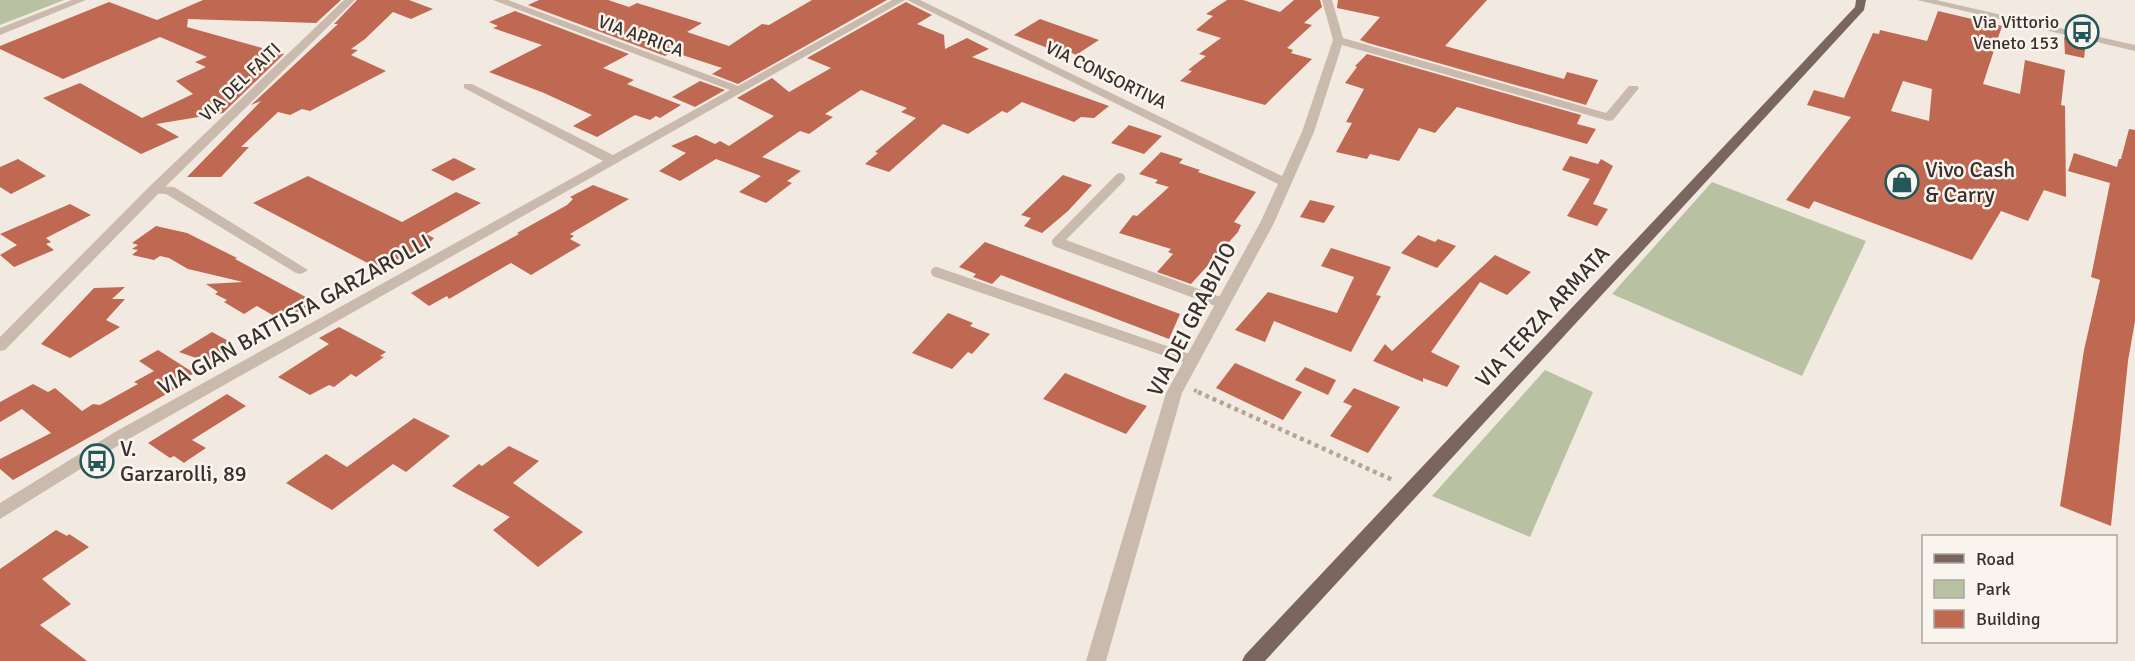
<svg xmlns="http://www.w3.org/2000/svg" width="2135" height="661" font-family="Signika,sans-serif">
<rect width="100%" height="100%" fill="#f2eae1"/>
<g fill="#b8c1a1">
<path d="M0,0h64l-64,25z"/>
<path d="M1712,182l154,59 -64,135 -190,-82z"/>
<path d="M1545,370l48,22 -63,145 -98,-41z"/>
</g>
<g fill="#bf6852" fill-rule="evenodd">
<path d="M203,0h138l-25,23 -128,-4 -1,8 97,27 -61,59 -67,11 23,13 -38,17 -98,-56 37,-15 62,35 51,-24 -17,-13 30,-14 -11,-5 12,-5 -47,-20 -97,42 -63,-30v-3l109,-44 48,18z"/>
<path d="M357,0h52l24,9 -22,10 -18,-7 -28,27 -14,10 7,1 -7,5 35,16 -76,40 -8,-2 -12,6 -12,-3 -37,35h8l-28,30h-34l74,-76 -10,4 87,-81h-4z"/>
<path d="M539,0h69l21,7 8,-4 65,20 -15,9 42,14 33,-22 7,1 43,-25h75l-149,84 -26,-10 10,-6 -49,-16 -8,4 -137,-51z"/>
<path d="M1227,0h16l37,12 14,-12h26l2,7 -18,16 8,2 -25,23 6,2 -2,3 21,6 -47,46 -85,-24 12,-10 -4,-1 18,-14 -7,-2 22,-16 -25,-8 17,-14 -7,-2z"/>
<path d="M1338,0h149l-42,46 119,33 3,-7 31,8 -12,25 -218,-62 -8,-3 20,-23 -43,-9z"/>
<path d="M906,2l26,13 -15,9 27,11 1,14 22,-11 22,11 -17,8 137,49 -15,12 -13,-1 -7,5 -52,-20 -15,11 -5,-2 -34,23 -25,-10 -54,48 -24,-8 13,-11 -3,-1 41,-34 -15,-6 6,-4 -46,-18 -36,24 8,3 -24,17 -9,-3 -38,26 39,14 -14,10 5,2 -26,20 -27,-11 22,-16 -45,-17 -36,22 -21,-10 27,-18 -15,-7 25,-11 19,9 5,-3 9,5 45,-30 -37,-18 35,-20 17,14 42,-24 -24,-10z"/>
<path d="M515,11l114,43 -26,14 31,12 -7,4 54,21 -21,13 -4,-2 -6,4 -15,-5 -38,22 -24,-11 19,-11 -48,-22 -55,-21 53,-27 -49,-17 5,-2 -9,-4z"/>
<path d="M1938,11l64,15 -19,58 37,10 5,-34 40,10 -4,35 4,1 1,91 -22,-7 -16,31 -27,-10 -29,49 -158,-59 -5,8 -23,-9 65,-83 -44,-12 7,-15 30,8 29,-65 6,1 1,-4 47,11zM1903,81l29,8 -3,32 -38,-10z"/>
<path d="M1040,19l59,21 -23,15 -8,-4 -5,3 -49,-19z"/>
<path d="M2064,37l22,5 -2,16 -19,-4z"/>
<path d="M1367,54l214,61 -4,9 19,5 -9,15 -130,-37 -22,26 -16,-5 -20,33 -29,-7 -3,5 -31,-7 16,-29 -6,-1 18,-33 -19,-6 12,-16 -2,-1z"/>
<path d="M700,81l25,9 -30,17 -23,-10z"/>
<path d="M1129,125l33,11 -18,18 -33,-11z"/>
<path d="M2129,129l6,1v191l-7,40 -17,165 -51,-20 24,-156 16,-70 -9,-3 19,-94 -42,-12 6,-18 43,14 2,-8h2z"/>
<path d="M1161,152l22,7 -4,4 21,7 -2,2 58,20 -22,30 7,3 -3,7 -47,52 -34,-12 16,-18 -5,-2 3,-3 -52,-16 14,-18 4,1 32,-29 -14,-4 3,-3 -19,-6z"/>
<path d="M1570,156l28,8 3,-5 12,7 -20,38 15,5 -11,17 -30,-10 23,-37 -28,-9z"/>
<path d="M454,158l22,11 -23,12 -22,-11z"/>
<path d="M18,159l28,17 -35,18 -11,-7v-20z"/>
<path d="M1063,175l29,10 -24,26 -26,22 -18,-7 7,-8 -10,-3z"/>
<path d="M308,176l94,46 54,-30 25,11 -55,31 8,4 -6,6 -49,25 -126,-66z"/>
<path d="M593,185l36,14 -59,35 4,2 -4,3 11,6 -50,30 -20,-12 -62,36 -2,-3 -18,10 -18,-13 108,-59 -2,-1 50,-28 6,-6 -3,-2z"/>
<path d="M1310,200l25,6 -11,17 -24,-6z"/>
<path d="M70,204l21,11 -45,23 5,4 -5,2 8,6 -40,17 -14,-12 17,-10 -17,-11z"/>
<path d="M156,226l31,7 50,25 -2,1 82,44 -36,17 -24,-14 -13,8 -20,-12 3,-2 -12,-6 3,-2 -12,-8 37,-2 -55,-13 -19,-11 -9,-2 -6,4 -22,-5 6,-5 -6,-1 6,-4 -6,-2z"/>
<path d="M1418,235l17,7 3,-3 18,7 -19,22 -36,-15z"/>
<path d="M985,242l195,72 -11,25 -168,-64 -9,9 -19,-7 3,-3 -17,-7z"/>
<path d="M1331,248l60,19 -15,28 5,1 -30,56 -77,-31 -9,21 -30,-12 33,-38 69,21 17,-36 -33,-11z"/>
<path d="M1495,255l36,17 -24,23 -27,-13 -49,70 29,14 -13,21 -24,-9v4l-50,-21 12,-17 7,7z"/>
<path d="M125,287l-13,12h13l-19,21 14,7 -50,31 -29,-14 53,-56z"/>
<path d="M948,313l25,10 -3,3 20,8 -18,20 -4,-2 -16,17 -40,-16z"/>
<path d="M339,327l47,25 -6,4 4,1 -28,20 -5,-3 -17,13 -5,-2 -19,10 -32,-18 51,-33 -10,-6z"/>
<path d="M212,332l20,11 -4,3 8,4 -26,13 -31,-11z"/>
<path d="M158,350l36,23 -19,12 4,2 -166,93 -13,-11v-10l51,-26 -29,-24 -22,13v-20l33,-18 15,8 7,-4 27,23 11,-7 7,1 38,-21 -4,-2 20,-11 -15,-10z"/>
<path d="M1235,363l67,29 -19,28 -67,-32z"/>
<path d="M1305,367l31,13 -8,15 -33,-15z"/>
<path d="M1065,373l63,26 19,7 -21,28 -83,-35z"/>
<path d="M1354,388l46,19 -32,46 -38,-17 22,-30 -9,-4z"/>
<path d="M227,394l19,12 -54,34 14,8 -18,12 -4,3 -10,-7 -4,2 -22,-15z"/>
<path d="M414,418l36,18 -44,36 -13,-8 -61,46 -46,-27 40,-29 21,13z"/>
<path d="M509,446l30,15 -26,22 70,49 -45,35 -45,-37 17,-13 -58,-31 27,-22 3,2z"/>
<path d="M56,530l11,6 2,-2 20,13 -47,32 29,25 -31,21 47,36h-87v-92z"/>
</g>
<g fill="none" stroke-linecap="round" stroke-linejoin="round">
<path stroke="#b6a397" stroke-width="4" stroke-dasharray="3 3" stroke-linecap="butt" d="M1194,390l7,3"/>
<path stroke="#b6a397" stroke-width="4.5" stroke-dasharray="4 4" stroke-linecap="butt" d="M1198,392l197,89"/>
<g stroke="#cab9ad" stroke-width="10">
<path d="M1120,178l-63,64 165,61"/>
<path d="M936,272l256,88"/>
</g>
<g fill="#cab9ad" fill-rule="evenodd">
<path d="M72,0h14l-86,35v-7z"/>
<path d="M493,0h15l230,86 154,-86h13l-778,440 -127,79v-16l115,-71 488,-271 -139,-73v-4h8l141,71 117,-65z"/>
<path d="M907,0h13l362,176 20,-44 31,-92 -11,-40h10l11,38 263,75 23,-27h8l2,2 -26,32 -4,1 -267,-76 -28,87 -40,91 -92,170 -76,268h-20l80,-268 94,-170 18,-39z"/>
<path d="M154,186l20,1 134,83 -7,4 -5,-1 -130,-79 -17,-1 -2,-3 2,-3z"/>
</g>
<g fill="#cab9ad" fill-rule="evenodd">
<path d="M344,0h11l-196,193 -154,157 -5,1v-14l149,-150z"/>
<path d="M1917,0h19l199,45v6z"/>
</g>
<path fill="#7a665e" fill-rule="evenodd" d="M1856,0h10l-2,10 -599,651h-23l3,-6 610,-648z"/>
</g>
<defs>
<g id="bus-ring" transform="scale(1.725)"><circle r="9.5" fill="#faf4ee" stroke="#235859" stroke-width="1.5"/><path d="M-5-6H5V4H4V6H2V4H-2V6H-4V4H-5ZM-3.5-4V0h7V-4ZM-3.5 1.2v1.5H-2V1.2ZM2 1.2v1.5H3.5V1.2Z" fill="#235859"/></g>
<g id="shop-ring" transform="scale(1.725)"><circle r="9.5" fill="#faf4ee" stroke="#235859" stroke-width="1.5"/><path d="M-5-2.5h2.3a2.7 3.5 0 0 1 5.4 0H5L5.5 6h-11ZM-1.5-2.5h3a1.5 2.3 0 0 0-3 0Z" fill="#235859"/></g>
</defs>
<g fill-rule="evenodd">
<use href="#bus-ring" x="2082" y="32"/>
<use href="#shop-ring" x="1902" y="182"/>
<use href="#bus-ring" x="97" y="461"/>
</g>
<g text-anchor="middle" stroke-width="5" stroke-linejoin="round" paint-order="stroke">
<g font-size="18" fill="#392f2b" stroke="#faf4ee" text-anchor="end">
<text x="2059" y="28">Via Vittorio<tspan x="2059" dy="21">Veneto 153</tspan></text>
</g>
<g font-size="18" fill="#392f2b" stroke="#faf4ee">
<text transform="translate(641 36) rotate(20)" y="6">VIA APRICA</text>
<text transform="translate(1106 75) rotate(26)" y="6">VIA CONSORTIVA</text>
<text transform="translate(240 82) rotate(-44)" y="6">VIA DEL FAITI</text>
</g>
<g font-size="22" fill="#392f2b" stroke="#faf4ee" text-anchor="start">
<text x="1925" y="177">Vivo Cash<tspan x="1925" dy="25">&amp; Carry</tspan></text>
<text x="120" y="456">V.<tspan x="120" dy="25">Garzarolli, 89</tspan></text>
</g>
<g font-size="22" fill="#392f2b" stroke="#faf4ee">
<text transform="translate(294 314) rotate(-29)" y="8">VIA GIAN BATTISTA GARZAROLLI</text>
<text transform="translate(1542 316) rotate(-47)" y="8">VIA TERZA ARMATA</text>
<text transform="translate(1191 319) rotate(-63)" y="8">VIA DEI GRABIZIO</text>
</g>
</g>
<rect x="1922" y="535" width="195" height="108" fill="#faf4ee" stroke="#ada5a0" stroke-width="1.5"/>
<rect x="1934" y="554" width="30" height="9" fill="#7a665e" stroke="#ada5a0" stroke-width="1.5"/>
<text x="1976" y="565" font-size="18" fill="#392f2b">Road</text>
<rect x="1934" y="580" width="30" height="18" fill="#b8c1a1" stroke="#ada5a0" stroke-width="1.5"/>
<text x="1976" y="595" font-size="18" fill="#392f2b">Park</text>
<rect x="1934" y="610" width="30" height="18" fill="#bf6852" stroke="#ada5a0" stroke-width="1.5"/>
<text x="1976" y="625" font-size="18" fill="#392f2b">Building</text>
</svg>
